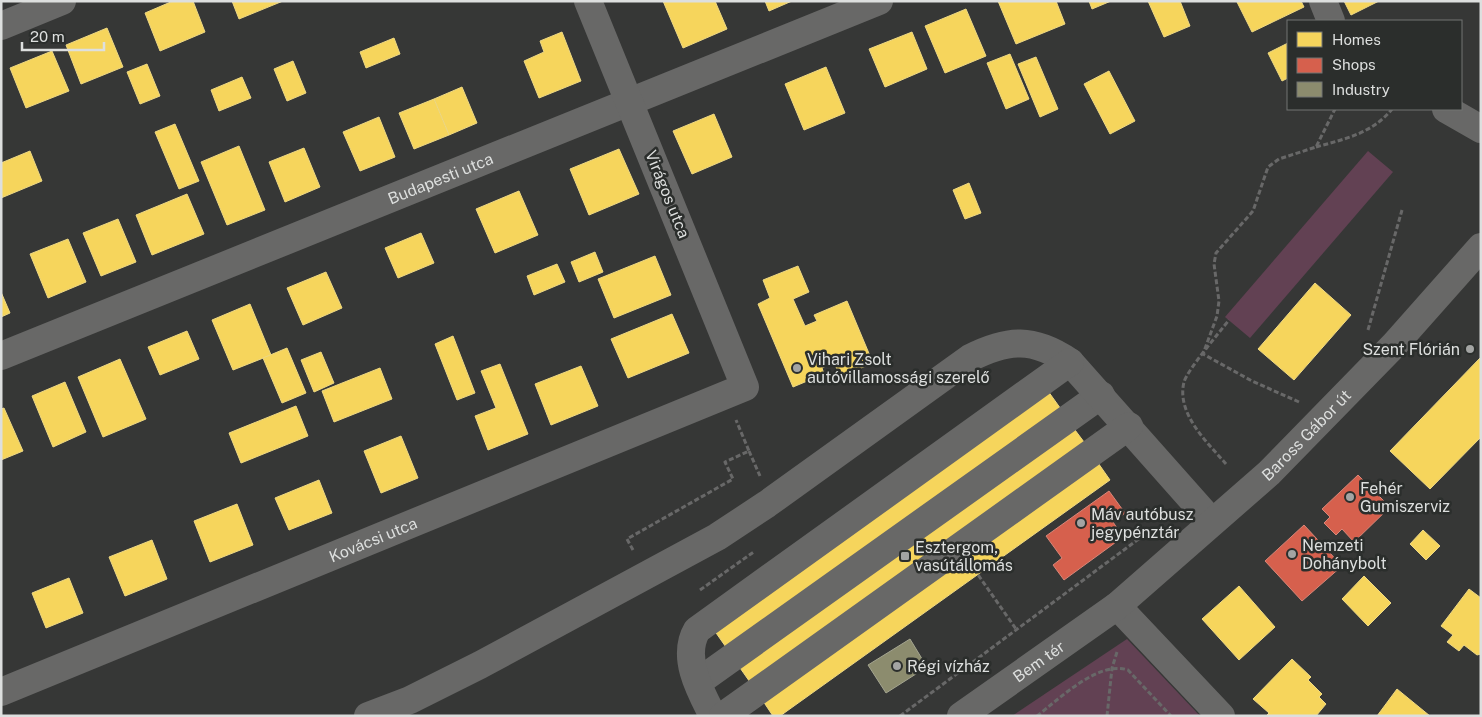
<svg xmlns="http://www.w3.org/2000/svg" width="1482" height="717" font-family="'Public Sans',sans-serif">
<rect width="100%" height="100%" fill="#363736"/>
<g fill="#624153">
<path d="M1368,151l25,21 -143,166 -25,-21z"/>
<path d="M1127,639l73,77h-188z"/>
</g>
<g fill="#f6d55c" stroke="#eed883">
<path d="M173,1h20l12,31 -45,19 -15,-38z"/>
<path d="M232,1h51l-44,18z"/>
<path d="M663,1h52l12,28 -44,19z"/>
<path d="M765,1h27l-23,10z"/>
<path d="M998,1h58l9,23 -49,20z"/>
<path d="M1089,1h22l-19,8z"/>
<path d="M1148,1h32l10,25 -26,11z"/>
<path d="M1239,1h62l3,6 -52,25 -15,-30z"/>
<path d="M1344,1h35l-28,14z"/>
<path d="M966,9l20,47 -41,17 -20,-47z"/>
<path d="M107,28l16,39 -42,17 -15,-39z"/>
<path d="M562,32l19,49 -42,17 -15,-37 20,-9 -4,-11z"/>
<path d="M912,32l15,37 -42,18 -16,-38z"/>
<path d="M394,38l6,16 -34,14 -6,-16z"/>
<path d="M1288,43v35l-6,3 -14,-28z"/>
<path d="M52,51l17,40 -43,17 -16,-40z"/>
<path d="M1010,54l19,45 -23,10 -19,-46z"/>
<path d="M1036,57l22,52 -18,8 -22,-53z"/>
<path d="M293,61l13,32 -19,8 -13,-32z"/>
<path d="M147,64l13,32 -20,8 -13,-32z"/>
<path d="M826,67l19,46 -41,17 -19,-46z"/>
<path d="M1109,71l26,50 -25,13 -26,-50z"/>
<path d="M242,77l9,21 -32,13 -8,-21z"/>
<path d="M462,87l15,36 -28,12 -15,-36z"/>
<path d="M434,99l15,36 -35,14 -15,-36z"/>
<path d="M714,114l18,43 -40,17 -19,-43z"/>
<path d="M379,117l16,40 -35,14 -17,-39z"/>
<path d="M175,124l24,57 -20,8 -24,-57z"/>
<path d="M239,146l26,64 -38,15 -26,-63z"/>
<path d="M304,148l16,39 -35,15 -16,-40z"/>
<path d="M619,149l20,45 -50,21 -19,-46z"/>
<path d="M30,151l12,30 -41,17v-35z"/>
<path d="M969,183l12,30 -16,6 -12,-29z"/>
<path d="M519,191l19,44 -43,18 -19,-44z"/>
<path d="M187,194l17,40 -52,21 -16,-40z"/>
<path d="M118,219l18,43 -35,14 -18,-43z"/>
<path d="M421,233l13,30 -36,15 -13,-30z"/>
<path d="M68,239l18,43 -38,16 -18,-44z"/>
<path d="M595,252l8,20 -24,10 -8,-20z"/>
<path d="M655,256l16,39 -57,23 -16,-39z"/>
<path d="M557,264l8,18 -31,13 -7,-19z"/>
<path d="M798,266l11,26 -16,7 12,27 12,-5 -3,-6 33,-14 26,62 -33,14 -6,-15 -12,6 2,6 -31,13 -35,-83 12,-6 -7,-18z"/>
<path d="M326,272l16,36 -39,17 -16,-37z"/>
<path d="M1315,283l36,32 -57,65 -36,-31z"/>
<path d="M1,292l9,21 -9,4z"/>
<path d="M250,304l21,51 -38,15 -21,-50z"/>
<path d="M672,314l17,39 -61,25 -17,-39z"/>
<path d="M187,331l12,28 -39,16 -12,-28z"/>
<path d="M453,336l22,57 -18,7 -22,-56z"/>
<path d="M287,348l19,45 -24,10 -19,-45z"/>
<path d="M321,352l13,31 -20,9 -13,-32z"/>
<path d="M1481,357v80l-51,52 -40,-38z"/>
<path d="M120,359l26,60 -43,18 -25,-60z"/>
<path d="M500,364l28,70 -40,16 -13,-34 21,-8 -15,-37z"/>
<path d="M581,366l17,40 -47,19 -16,-41z"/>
<path d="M380,368l12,31 -58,23 -12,-31z"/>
<path d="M65,382l21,50 -33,15 -21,-51z"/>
<path d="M1048,391l15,21 -335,238 -14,-20z"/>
<path d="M296,406l12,30 -67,27 -12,-30z"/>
<path d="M4,408l19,43 -22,9v-51z"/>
<path d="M1072,426l15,20 -335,239 -14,-20z"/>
<path d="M401,436l17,42 -37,15 -17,-42z"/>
<path d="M1096,460l14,20 -330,236h-7l-12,-18z"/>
<path d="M319,480l13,33 -43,17 -14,-32z"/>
<path d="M237,504l16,41 -43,17 -16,-41z"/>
<path d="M1423,530l17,16 -14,14 -16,-16z"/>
<path d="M152,540l15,39 -42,17 -16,-39z"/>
<path d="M1364,576l27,27 -23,23 -26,-27z"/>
<path d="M69,578l14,35 -37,15 -14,-35z"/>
<path d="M1239,586l36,41 -36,33 -37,-41z"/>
<path d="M1469,589l12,9v56l-4,1 -13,-10 -5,6 -12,-9 6,-7 -12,-9z"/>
<path d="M1292,659l19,18 -3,3 14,14 -3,3 7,7 -10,12h-50l3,-3 -16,-14z"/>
<path d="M1397,689l33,27h-53z"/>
</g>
<g fill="#d6604d" stroke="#d88678">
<path d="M1358,475l32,32 -36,35 -12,-13 -6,6 -12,-12 6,-6 -8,-8z"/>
<path d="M1109,491l16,22 -12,9 10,15 -59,43 -11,-15 9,-7 -16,-22z"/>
<path d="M1304,525l38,41 -40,35 -37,-40z"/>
</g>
<path fill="#8c8c6e" stroke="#a4a590" d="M910,639l17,28 -41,26 -18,-28z"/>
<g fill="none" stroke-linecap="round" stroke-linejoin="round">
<g stroke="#686868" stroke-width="3" stroke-dasharray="5 2.5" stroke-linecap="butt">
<path d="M1316,147c29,-8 57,-14 76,-38"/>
<path d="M1368,330l34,-120"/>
<path d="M1299,402l-47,-21 -49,-27 14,-38 2,-15 -5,-37 2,-11 37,-42 15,-44 11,-8 37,-12 19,-38"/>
<path d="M749,451l11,25"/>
<path d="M1226,464c-18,-21 -50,-50 -42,-82 4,-13 35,-49 45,-62"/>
<path d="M633,550l-6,-11 106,-60 -8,-17 24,-11 -13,-31"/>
<path d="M974,569l42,60"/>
<path d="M700,590l55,-39"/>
<path d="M900,716l244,-181"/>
<path d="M1037,716c22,-17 62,-56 91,-46l43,46"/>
<path d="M1107,716l5,-48 5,-16"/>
</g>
<g stroke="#686867" stroke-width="28">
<path d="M1323,1l8,20"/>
<path d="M1,26l61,-25"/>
<path d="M1446,109l35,20"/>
<path id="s1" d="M1,356l878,-355"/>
<path d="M1117,606l104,110"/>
<path d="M698,682l403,-287"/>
<path id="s2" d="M1,692l744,-305 -157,-386"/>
<path d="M368,716l42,-16 70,-35 237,-128 50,-33 203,-146c38,-19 63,-21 100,4l142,160"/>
<path d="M713,716c-13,-25 -32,-59 -16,-86l373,-268"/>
<path d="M723,716l406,-290"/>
<path id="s3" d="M961,716l156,-110 152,-133 126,-129 86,-97"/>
</g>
</g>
<g fill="#a3a4a3" stroke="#2b2e2c" stroke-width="2">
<circle cx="1470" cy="349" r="5"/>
<circle cx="797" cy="368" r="5"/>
<circle cx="1350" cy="497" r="5"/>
<circle cx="1081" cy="523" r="5"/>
<circle cx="1292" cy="554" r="5"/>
<rect x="900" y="551" width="10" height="10" rx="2.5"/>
<circle cx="897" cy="666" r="5"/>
</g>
<g text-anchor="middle" stroke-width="5" stroke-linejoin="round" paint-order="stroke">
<g font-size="16" fill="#dddfde" stroke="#2b2e2c">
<text dy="6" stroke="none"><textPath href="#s1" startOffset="474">Budapesti utca</textPath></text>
<text transform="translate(668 194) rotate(68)" y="6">Virágos utca</text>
<text dy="6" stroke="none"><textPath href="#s3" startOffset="446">Baross Gábor út</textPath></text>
<text dy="6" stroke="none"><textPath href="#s2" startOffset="402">Kovácsi utca</textPath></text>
<text dy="6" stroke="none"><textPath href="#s3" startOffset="95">Bem tér</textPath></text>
</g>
<g font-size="16" fill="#dddfde" stroke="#2b2e2c" text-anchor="start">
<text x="1460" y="355" text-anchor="end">Szent Flórián</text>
<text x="807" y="365">Vihari Zsolt<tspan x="807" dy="18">autóvillamossági szerelő</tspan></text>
<text x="1360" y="494">Fehér<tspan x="1360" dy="18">Gumiszerviz</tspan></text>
<text x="1091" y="520">Máv autóbusz<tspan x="1091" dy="18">jegypénztár</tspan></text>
<text x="1302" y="551">Nemzeti<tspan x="1302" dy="18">Dohánybolt</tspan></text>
<text x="915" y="553">Esztergom,<tspan x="915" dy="18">vasútállomás</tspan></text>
<text x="907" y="672">Régi vízház</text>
</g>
</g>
<rect width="1482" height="717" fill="none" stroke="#dddfde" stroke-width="5"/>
<rect x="1287" y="20" width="175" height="90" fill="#2b2e2c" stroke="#727573"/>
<rect x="1297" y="32" width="25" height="15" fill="#f6d55c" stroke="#727573"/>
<text x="1332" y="45" font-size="15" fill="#dddfde">Homes</text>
<rect x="1297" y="58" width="25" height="15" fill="#d6604d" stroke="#727573"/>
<text x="1332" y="70" font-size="15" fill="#dddfde">Shops</text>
<rect x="1297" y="82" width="25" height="15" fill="#8c8c6e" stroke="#727573"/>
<text x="1332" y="95" font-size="15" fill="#dddfde">Industry</text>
<path d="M22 42v8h82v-8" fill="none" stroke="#dddfde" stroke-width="2.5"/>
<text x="30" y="42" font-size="15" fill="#dddfde" stroke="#2b2e2c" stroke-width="4" paint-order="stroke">20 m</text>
</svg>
